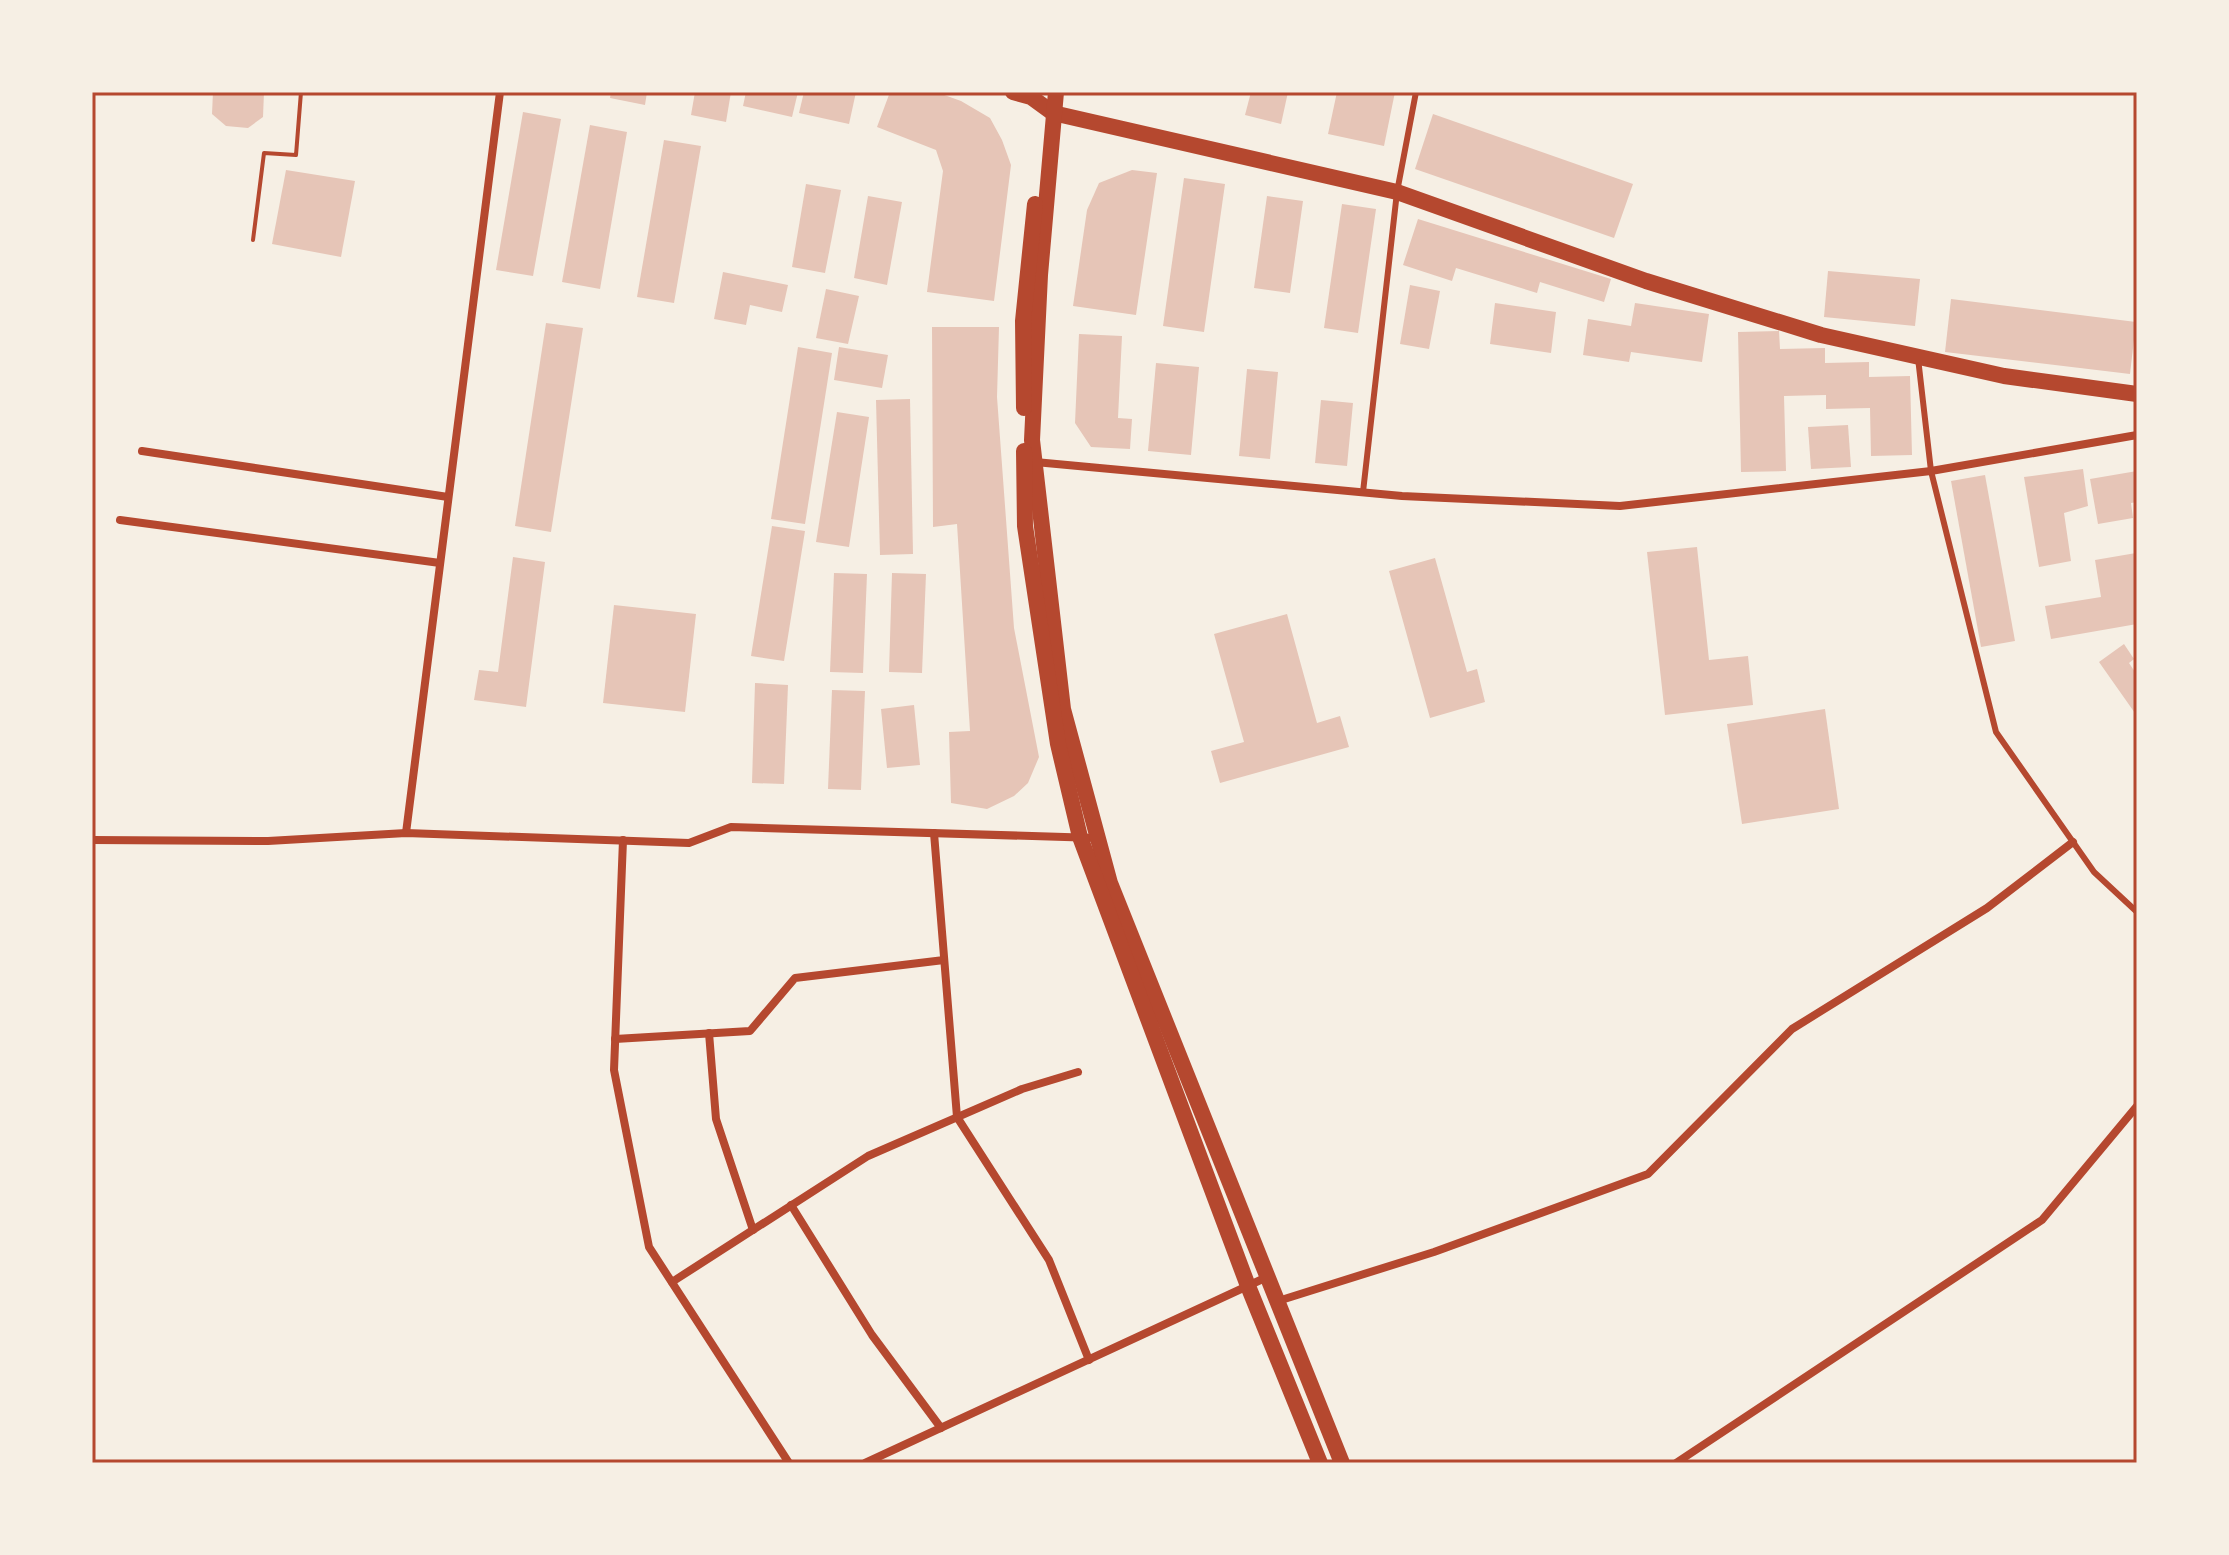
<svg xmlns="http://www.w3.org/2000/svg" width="2229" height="1555" font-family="'IBM Plex Sans',sans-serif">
<rect width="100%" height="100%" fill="#f6efe4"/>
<g fill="#e6c5b7">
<path d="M213,92h51l-1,25 -15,11 -22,-2 -14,-12z"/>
<path d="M611,92h36l-2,13 -35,-7z"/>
<path d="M695,92h36l-5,30 -35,-7z"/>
<path d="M746,92h52l-6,25 -49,-11z"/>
<path d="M804,92h52l-7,32 -50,-11z"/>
<path d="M890,92h46l25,9 29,17 12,22 9,25 -17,136 -67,-9 16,-121 -7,-21 -59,-23z"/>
<path d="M1251,92h37l-7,32 -36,-9z"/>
<path d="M1337,92h58l-11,54 -56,-12z"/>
<path d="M523,112l38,7 -28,157 -37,-6z"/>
<path d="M1433,114l200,70 -19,54 -199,-69z"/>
<path d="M590,125l37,7 -27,157 -38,-7z"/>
<path d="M664,140l37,6 -27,157 -37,-6z"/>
<path d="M286,170l69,11 -14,76 -69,-13z"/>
<path d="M1132,170l25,3 -21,142 -63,-9 14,-96 12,-27z"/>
<path d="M1184,178l41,6 -21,148 -41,-6z"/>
<path d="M806,184l35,6 -16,83 -33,-6z"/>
<path d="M868,196l34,6 -15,83 -33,-7z"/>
<path d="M1267,196l36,5 -13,92 -36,-5z"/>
<path d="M1342,204l34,5 -18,124 -34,-5z"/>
<path d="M1418,219l193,60 -7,23 -64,-20 -3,11 -81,-25 -4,13 -49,-16z"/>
<path d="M1828,271l92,8 -5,47 -91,-9z"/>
<path d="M723,272l65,13 -6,27 -32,-7 -4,20 -32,-6z"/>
<path d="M1410,285l30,6 -11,58 -29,-5z"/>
<path d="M826,289l33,7 -11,48 -32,-6z"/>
<path d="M1951,299l185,23 -6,52 -185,-22z"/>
<path d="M1495,303l61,9 -5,41 -61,-9z"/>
<path d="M1635,303l74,11 -7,48 -71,-10 -2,10 -46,-7 5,-36 43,7z"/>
<path d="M546,323l37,5 -32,204 -36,-6z"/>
<path d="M932,327h67l-2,70 17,231 25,129 -11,26 -14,13 -27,13 -36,-6 -2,-71 21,-1 -13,-207 -24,3z"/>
<path d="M1779,331l1,18 45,-1v15l44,-1v15l41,-1 2,79 -41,1 -1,-48 -44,1v-14l-42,1 2,75 -45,1 -3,-140z"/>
<path d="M1079,334l43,2 -4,82 14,1 -2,30 -39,-2 -16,-24z"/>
<path d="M798,347l34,6 -27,171 -34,-5z"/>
<path d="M839,347l49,8 -6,33 -48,-8z"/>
<path d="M1156,363l43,4 -8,88 -43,-4z"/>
<path d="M1247,369l31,3 -8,87 -31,-3z"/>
<path d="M910,399l3,155 -33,1 -4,-155z"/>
<path d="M1321,400l32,3 -6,63 -32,-3z"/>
<path d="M837,412l32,5 -20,130 -33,-5z"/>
<path d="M1848,425l3,42 -40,2 -3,-42z"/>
<path d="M2083,469l5,37 -24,7 7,48 -32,6 -15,-90z"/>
<path d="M2137,471v31l-6,1 2,15 -35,6 -8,-45z"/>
<path d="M1985,475l30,166 -34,6 -30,-166z"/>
<path d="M772,526l33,5 -21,130 -33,-5z"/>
<path d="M1697,547l12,113 39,-4 5,49 -88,10 -18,-163z"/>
<path d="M2136,553l1,71 -86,15 -6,-33 56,-9 -6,-37z"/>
<path d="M513,557l32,5 -19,145 -52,-7 5,-30 19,2z"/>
<path d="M1435,558l32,114 10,-3 8,33 -55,16 -41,-147z"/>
<path d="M834,573l33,1 -4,99 -33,-1z"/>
<path d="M892,573l34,1 -4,99 -33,-1z"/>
<path d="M614,605l82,9 -11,98 -82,-9z"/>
<path d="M1287,614l30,109 23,-7 9,31 -129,36 -9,-32 33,-9 -30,-108z"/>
<path d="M2124,644l10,15 -5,4 8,12v41l-38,-54z"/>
<path d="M755,683l33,2 -4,99 -32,-1z"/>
<path d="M832,690l33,1 -4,99 -33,-1z"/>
<path d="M914,705l6,60 -33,3 -6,-59z"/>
<path d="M1825,709l14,100 -97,15 -15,-100z"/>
</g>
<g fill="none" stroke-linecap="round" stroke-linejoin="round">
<path stroke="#b5482f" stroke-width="4" d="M253,240l11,-87 32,2 5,-63"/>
<g stroke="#b5482f" stroke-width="6">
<path d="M1918,358l13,113 65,261 98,140 43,40"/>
<path d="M1363,492l34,-300 19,-100"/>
</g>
<g stroke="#b5482f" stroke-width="8">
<path d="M142,451l306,46"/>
<path d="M1035,462l367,34 218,10 311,-35 206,-36"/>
<path d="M120,520l320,43"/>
<path d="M406,833l94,-741"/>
<path d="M934,833l23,284 92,143 40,100"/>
<path d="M92,840l176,1 138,-8 283,10 42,-16 366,11"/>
<path d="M623,840l-9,230 35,177 140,216"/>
<path d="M709,1033l7,86 37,111"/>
<path d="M615,1039l135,-8 45,-53 149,-18"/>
<path d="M791,1205l81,130 69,93"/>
<path d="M672,1282l196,-126 154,-67 56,-17"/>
<path d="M1278,1301l156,-49 214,-78 144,-145 195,-121 86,-66"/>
<path d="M865,1463l402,-186"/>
<path d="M1676,1463l366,-243 95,-114"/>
</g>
<g stroke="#b5482f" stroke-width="16">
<path d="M1013,92l18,5 22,16 344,79 249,89 175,54 183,41 133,18"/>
<path d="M1056,92l-16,183 -8,165 31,269 47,174 232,580"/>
<path d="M1024,408l-1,-87 12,-117"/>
<path d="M1024,451l1,75 33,218 22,93 168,449 72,177"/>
</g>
</g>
<rect width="2229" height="1555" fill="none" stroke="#f6efe4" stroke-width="188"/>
<rect x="94" y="94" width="2041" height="1367" fill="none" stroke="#b5482f" stroke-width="3"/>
</svg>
